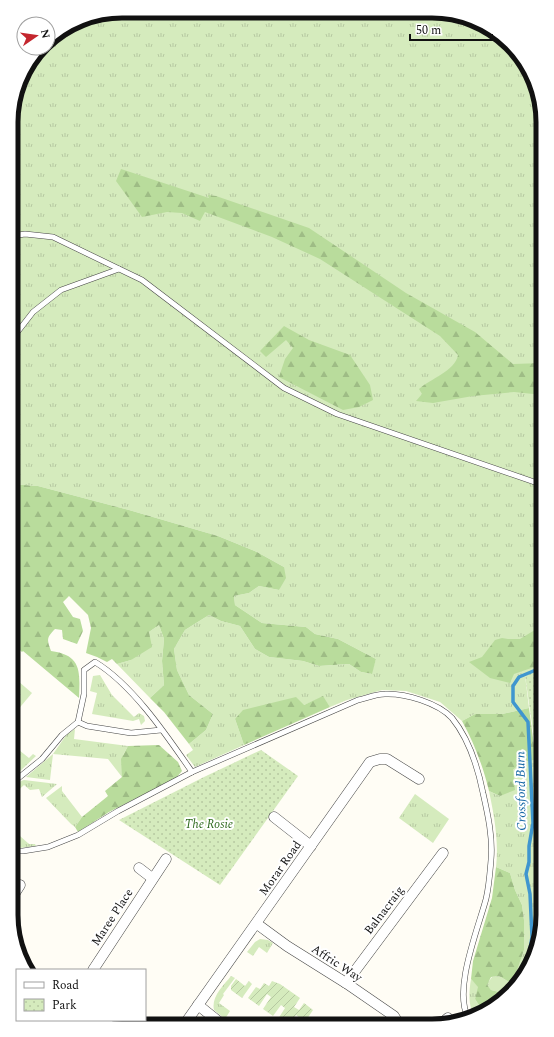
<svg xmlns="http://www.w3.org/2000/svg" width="554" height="1037" font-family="Spectral,serif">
<defs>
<pattern id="grass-tufts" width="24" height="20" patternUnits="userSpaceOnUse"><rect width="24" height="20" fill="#d5ebbd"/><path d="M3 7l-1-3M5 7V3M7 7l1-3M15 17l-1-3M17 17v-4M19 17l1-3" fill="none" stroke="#b6c8a1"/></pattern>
<pattern id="forest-firs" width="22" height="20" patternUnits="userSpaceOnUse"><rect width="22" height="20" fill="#b9dc9c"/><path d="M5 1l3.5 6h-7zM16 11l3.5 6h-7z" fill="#9ebc85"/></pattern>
<pattern id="park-dots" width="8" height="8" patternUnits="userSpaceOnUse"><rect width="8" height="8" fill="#d5ebbd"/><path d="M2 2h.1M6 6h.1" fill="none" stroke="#b6c8a1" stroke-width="1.8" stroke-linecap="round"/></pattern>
<pattern id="garden-furrows" width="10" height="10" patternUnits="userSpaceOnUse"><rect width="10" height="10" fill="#d5ebbd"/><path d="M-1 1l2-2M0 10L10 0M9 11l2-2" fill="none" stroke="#b6c8a1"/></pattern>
</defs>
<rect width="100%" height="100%" fill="#fffdf5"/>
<g fill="url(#grass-tufts)">
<path d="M122,11l332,2 51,25 32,48 6,36v546l-18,7 4,33 -27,6h-27l-13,7 -22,-19 -34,-11 -24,-1 -35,10 -17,7 -7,-10 -19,8 -69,14 9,26 -49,22 -9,-12 7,-5 -4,-6 17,-14 7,-16 -24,-19 -12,-25 -3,-21 11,-19 24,-15 12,6 19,5 15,23 14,8 34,4 16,5 30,-2 12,8 10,2 5,-15 -38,-20 -23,-5 -9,-7 -44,-4 -27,-18 -1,-9 15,-3 10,-7 20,4 5,-23 -27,-15 -39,-16 -89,-26 -91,-24 -27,-2 1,-377 11,-35 18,-24h7l1,-9 30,-20z"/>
<path d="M159,625l5,14 -2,22 2,24 -14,13 -33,-34 14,-4 18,-28z"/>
<path d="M11,675l21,18 -21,25z"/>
<path d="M100,675l12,20 22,22 5,-4 5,3 1,5 -4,4 -2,-6 -6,2 -41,-7 5,-21 -7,-2 3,-15z"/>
<path d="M75,729l-1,10 54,7 -5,9 -1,22 -14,-18 -55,-5 -3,26 -24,-3 27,-23 14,-20z"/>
<path d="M14,746l15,12 4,-4 3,2 -22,21 -3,-2v-26z"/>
<path d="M536,760l1,89 -4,98 -13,36 -20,14 -1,-5 -8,-2 -5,-5 6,-8 7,-1 12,7 13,-33v-30l-2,-15 -7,-15 -5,-17 -14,-6c3,-26 -2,-52 -7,-76l11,5 13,-26 9,-8z"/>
<path d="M24,780l33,4 -15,13 -3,-8 -9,1 -6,-5 -13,12v-8l10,-8z"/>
<path d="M62,786v5l20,26 -7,10 -4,-3 -25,-26z"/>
<path d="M415,794l34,25 -16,24 -34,-25z"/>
<path d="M11,828l18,16h6l1,2 -16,2 -9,-2z"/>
<path d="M260,939l8,1 5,3 -6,10 -8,-6 -6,9 -6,-4 8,-10z"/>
<path d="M231,976l4,2 -12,16 1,1 -5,8 11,8 -5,8 -11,-9c-3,-13 9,-24 17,-34z"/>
<path d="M471,979l8,8 -4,12 7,11 -8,6c-6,-11 -5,-25 -3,-37z"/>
</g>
<g fill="url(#forest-firs)">
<path d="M121,169l88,29 -1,-3 8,1 93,32 97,65 69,39 38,32 30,-1v32l-29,-3 -41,4 -40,7 -17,-2 6,-7 -3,-5c11,-10 36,-18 39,-34l-18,-19 -120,-77 -48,-22 -67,-25 -5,9 -18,-8 -15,-1 -25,5 -26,-36z"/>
<path d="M284,326l25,14 41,15 20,30 3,15 -14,7 -16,3 -64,-33 6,-18 8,-11 -7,-8 -20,17 -6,-6z"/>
<path d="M11,484l27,2 91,24 89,26 39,16 27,15 2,11 -7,12 -20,-4 -10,7 -15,3 1,9 27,18 44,4 9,7 23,5 38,20 -4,15 -11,-2 -12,-8 -30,2 -16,-5 -34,-4 -14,-8 -15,-23 -19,-5 -12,-6 -24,15 -11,19 3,21 12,25 24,19 -7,16 -17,14 -25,-32 -14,-14 14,-13 -2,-24 2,-22 -5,-14 -10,7 3,15 -21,13 -14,4 -5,-5 -5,3 -10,-5 -11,-4 5,-25 -3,-13 -19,-19 -6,6 10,15 7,2 3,12 -6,13 -14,-5 -1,-9 -7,-1c-9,9 -8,11 -4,22 31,4 29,21 28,47l-56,-47 -1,1 -9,-8 -2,1z"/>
<path d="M543,625v39l-29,10 -4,9 -20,-5 -21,-16 13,-5 13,-17 7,-2 6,1h12z"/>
<path d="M323,696l7,11 -86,38 -9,-26 8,-9 53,-13 8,8z"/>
<path d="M529,708l7,52 -14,2 -9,8 2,20 -15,6 -11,-5c-6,-25 -15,-48 -27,-70l13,-7h27z"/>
<path d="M159,745l19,17 4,9 -6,7 -67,34 -31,20 -3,-5 7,-10 26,-21 -3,-5 17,-14 -1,-18 7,-13z"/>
<path d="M496,867l14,6 5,17 7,15 2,15v30l-8,23 -5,10 -12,-7 -8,1 -4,8 4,5 8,2 1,5 -18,13 -7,-11 3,-12 -7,-8 2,-18 19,-63z"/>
</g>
<g fill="url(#park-dots)">
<path d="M543,668v255l-10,24 4,-98 -1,-96 -11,-78z"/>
<path d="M261,750l37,26 -78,109 -101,-65 85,-43z"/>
</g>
<g fill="url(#garden-furrows)">
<path d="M236,979l9,7 4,-5 3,3 -10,14 -11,-8v-4z"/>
<path d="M272,981l8,3 20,14 -6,9 5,3 5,-7 9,7 -8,12 -9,-7 -7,11h-3l-8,-7 7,-11 -4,-3 -8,11 -10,-7 8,-12 -4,-3 -8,12 -11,-8 8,-11 4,2 4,-6 5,3z"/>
</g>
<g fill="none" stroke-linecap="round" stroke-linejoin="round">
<path stroke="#3f96cf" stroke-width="3.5" d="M528,961l4,-24 -2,-43 -4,-20 3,-12v-16l4,-23 -5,-101 -15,-20v-16l6,-9 24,-10"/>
<g stroke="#444" stroke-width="6">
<g id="service">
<path d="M12,236l13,-2 28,3 89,43 142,108 53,26 206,71"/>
<path d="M12,339l21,-27 28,-22 58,-21"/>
<path d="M78,722l9,4 44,7 30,-3"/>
<path d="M11,784l31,-25 20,-24 16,-13 6,-28v-24l11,-8c38,23 72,74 97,110"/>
<path d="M11,851h12l25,-4 30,-12 40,-24 74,-39 166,-72c9,-2 18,-6 27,-6 20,-1 53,9 67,24 17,21 26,50 31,75 5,22 10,45 8,67 -1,12 -2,27 -5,39 -8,30 -34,93 -17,120"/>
</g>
</g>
<g stroke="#444" stroke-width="11">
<g id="minor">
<path d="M274,817l37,29"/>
<path d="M139,868l13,10"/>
<path d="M11,899l9,-14"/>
<path d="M257,924l30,22 59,37 48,33 6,10"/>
<path d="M93,970l73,-111"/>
<path d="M346,983l97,-130"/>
<path d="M198,1005l25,20"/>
<path d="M184,1025l186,-263 10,-3h7l32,20"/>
<path d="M440,1025l8,-7"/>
</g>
</g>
<use href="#service" stroke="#fff" stroke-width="5"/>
<use href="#minor" stroke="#fff" stroke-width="10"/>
</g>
<g text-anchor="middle" stroke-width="4" stroke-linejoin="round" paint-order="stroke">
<g font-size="12" font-style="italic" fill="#2f6b1f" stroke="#fff">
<text x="209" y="828">The Rosie</text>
</g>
<g font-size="12" fill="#111" stroke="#fff">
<text transform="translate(280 868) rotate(-55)" y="4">Morar Road</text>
<text transform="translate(384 910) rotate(-53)" y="4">Balnacraig</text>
<text transform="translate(112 917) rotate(-57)" y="4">Maree Place</text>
<text transform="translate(337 963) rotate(33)" y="4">Affric Way</text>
</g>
<g font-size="13" font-style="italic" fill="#1768a6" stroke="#fff">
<text transform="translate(520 791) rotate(-91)" y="5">Crossford Burn</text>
</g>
</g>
<path d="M0 0H554V1037H0ZM122 18H432A104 104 0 0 1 536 122V915A104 104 0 0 1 432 1019H122A104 104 0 0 1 18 915V122A104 104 0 0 1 122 18Z" fill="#fff" fill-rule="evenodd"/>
<path fill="none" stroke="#111" stroke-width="5" d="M122 18H432A104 104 0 0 1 536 122V915A104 104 0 0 1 432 1019H122A104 104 0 0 1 18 915V122A104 104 0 0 1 122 18Z"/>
<rect x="16" y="969" width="130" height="52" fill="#ffffff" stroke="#a0a0a0"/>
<rect x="24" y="982" width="20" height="6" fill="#ffffff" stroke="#a0a0a0"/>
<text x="52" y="989" font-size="12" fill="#111111">Road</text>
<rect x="24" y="999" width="20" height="12" fill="url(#park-dots)" stroke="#a0a0a0"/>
<text x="52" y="1009" font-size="12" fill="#111111">Park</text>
<g transform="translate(36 36) rotate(77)"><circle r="19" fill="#ffffff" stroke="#a0a0a0"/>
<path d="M0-3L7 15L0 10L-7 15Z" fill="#c4262e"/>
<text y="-6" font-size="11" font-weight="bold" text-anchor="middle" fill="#111111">N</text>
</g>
<path d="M410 34v6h82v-6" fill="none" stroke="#111111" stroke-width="2"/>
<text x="416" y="34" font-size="12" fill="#111111" stroke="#ffffff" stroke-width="3" paint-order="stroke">50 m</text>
</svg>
